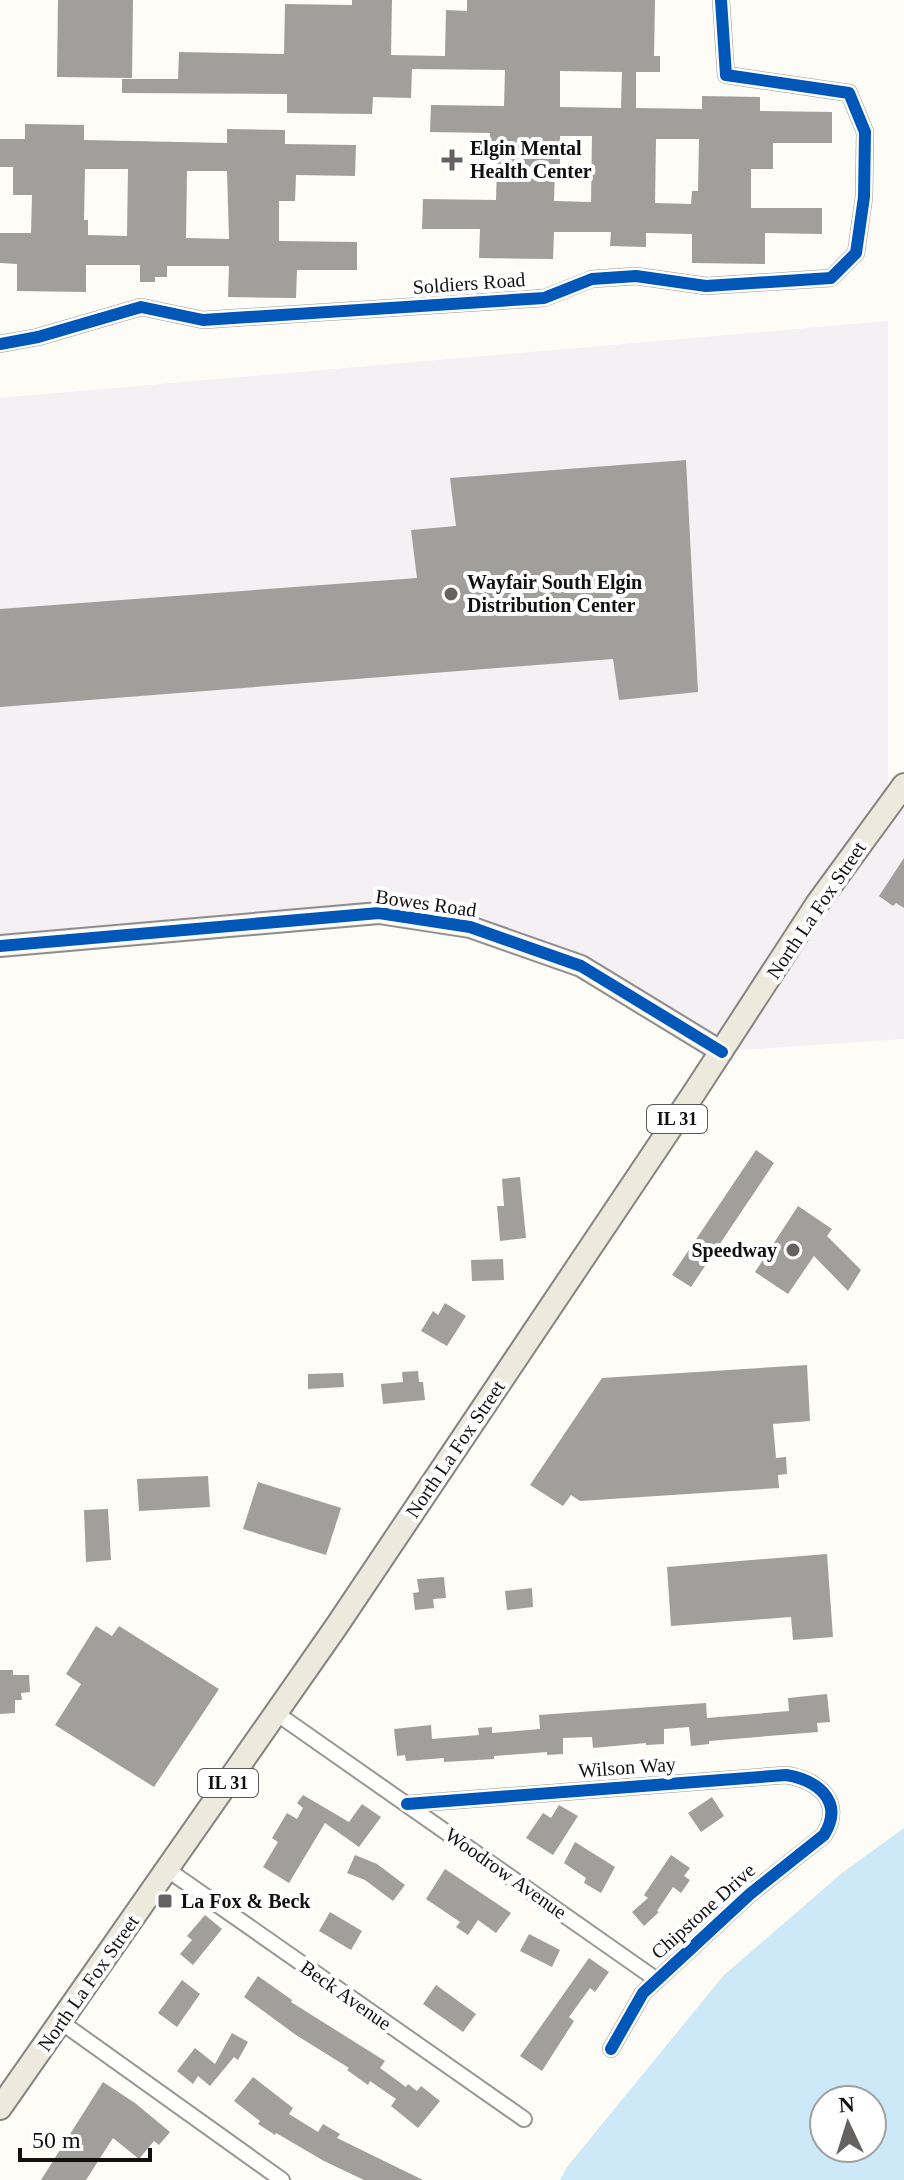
<svg xmlns="http://www.w3.org/2000/svg" width="904" height="2180" font-family="Georgia,serif">
<rect width="100%" height="100%" fill="#fdfcf7"/>
<g fill="#f5f0f3">
<path d="M888,321v471l-170,250 -135,-82 -208,-54 -375,29v-537z"/>
<path d="M904,785v254l-179,12z"/>
</g>
<path fill="#cde8f7" fill-rule="evenodd" d="M904,1828v352h-344l7,-13 157,-192 118,-102zM824,2100h48v48h-48z"/>
<g fill="#a19f9c" fill-rule="evenodd">
<path d="M58,0h75l-1,78 -75,-1z"/>
<path d="M352,0h40l-1,55 54,1 1,-46 21,1v-11h188l-1,56h6v16h-24v36l66,1v-13l58,1v14l72,1v31h-59v26h-22v39h71v26l-57,-1v31l-73,-1v-29l-46,-1v14l-36,-1 1,-14h-57l-1,27 -74,-1 1,-29h-58l1,-30 73,1 1,-37h-8l1,-30 -60,-1 1,-27 73,1 1,-36 -93,-1 -1,29 -38,-1 -1,17 -85,-1v-19l-165,-1v-14h56l1,-27 105,2 1,-50 67,1zM560,71l62,1 -1,36 -61,-1zM560,136h32l-1,66 -37,-1 1,-37h5zM656,139h43l-1,52h-6l-1,13 -36,-1z"/>
<path d="M25,124l59,1v15l143,3v-14l58,1v14l71,1 -1,31 -59,-1 -1,26h-16v40l78,1v28h-60l-1,28 -68,-1 1,-31h-62v11h-12v5h-15v-17h-54v27l-69,-1v-27l-17,-1v-30h31l1,-38h-19v-28h-13v-28h25zM85,169h43l-1,67 -39,-1v-15h-4zM187,171h40l2,68 -43,-1z"/>
<path d="M686,460l12,232 -79,8 -6,-41 -613,48v-98l417,-31 -6,-48 45,-4 -6,-48z"/>
<path d="M904,858v50l-8,-5 -3,3 -14,-10z"/>
<path d="M756,1150l18,13 -83,124 -19,-12z"/>
<path d="M520,1177l6,61 -26,3 -3,-35h7l-2,-27z"/>
<path d="M798,1206l34,23 -5,7 34,34 -13,21 -34,-35 -26,38 -33,-22z"/>
<path d="M503,1259l1,21 -32,1 -1,-21z"/>
<path d="M445,1303l21,13 -19,30 -26,-15 12,-20 5,4z"/>
<path d="M807,1365l3,56 -37,3 3,34 10,-1 1,17 -9,1 1,13 -199,13 -9,-6 -8,11 -33,-21 72,-107z"/>
<path d="M418,1371l1,11h4l2,18 -42,4 -2,-20 22,-2 -1,-10z"/>
<path d="M343,1373l1,14 -36,2v-15z"/>
<path d="M208,1476l2,31 -71,4 -2,-32z"/>
<path d="M258,1482l83,26 -15,47 -83,-26z"/>
<path d="M108,1509l3,51 -25,2 -2,-52z"/>
<path d="M827,1554l6,83 -40,3 -2,-23 -120,9 -4,-59z"/>
<path d="M444,1577l2,21 -13,1 1,9 -19,2 -2,-17 6,-1 -2,-13z"/>
<path d="M532,1588l1,19 -26,3 -2,-19z"/>
<path d="M96,1626l16,10 7,-10 100,63 -65,98 -99,-62 26,-41 -15,-10z"/>
<path d="M0,1670h13v5h16l1,17 -9,1 1,7h-7v13l-15,1z"/>
<path d="M827,1694l3,28 -13,1 1,9 -109,9v3l-18,2 -2,-19 -25,2v15l-18,1v-2l-53,5 -1,-11 -29,1v16l-16,1v-3l-53,4v3l-50,3v-4l-38,3 -1,-6 -8,1 -3,-27 37,-4 1,14 47,-4 -1,-7 14,-1v6l48,-4 -1,-14 167,-12 1,15 82,-7 -1,-13z"/>
<path d="M303,1795l46,27 13,-18 19,13 -22,30 -34,-24 -36,60 -26,-16 15,-25 -6,-4 15,-25 10,6 6,-11 -6,-5z"/>
<path d="M712,1797l12,19 -23,16 -13,-19z"/>
<path d="M559,1805l19,11 -25,39 -27,-17 17,-25 8,5z"/>
<path d="M575,1842l40,25 -14,26 -17,-10 2,-5 -22,-15z"/>
<path d="M355,1855l22,9 28,21 -12,16 -28,-21 -18,-7z"/>
<path d="M671,1855l19,13 -6,8 6,4 -9,13 -8,-6 -16,24 2,1 -15,14 -12,-14 16,-14 -4,-3z"/>
<path d="M445,1869l66,44 -15,20 -18,-13 -10,15 -12,-8 4,-5 -34,-23z"/>
<path d="M330,1912l32,19 -11,19 -32,-19z"/>
<path d="M205,1915l17,14 -29,36 -13,-11 12,-14 -5,-4z"/>
<path d="M529,1934l31,16 -8,17 -32,-16z"/>
<path d="M589,1958l20,14 -14,20 -5,-4 -21,29 5,4 -32,50 -22,-15z"/>
<path d="M258,1976l34,24 -1,2 94,59 -5,7 26,19 2,-3 9,7 4,-5 19,15 -22,27 -27,-22 5,-7 -26,-18 -2,4 -21,-15 2,-2 -53,-33 -52,-38z"/>
<path d="M182,1980l18,14 -23,33 -19,-14z"/>
<path d="M436,1985l40,29 -13,18 -40,-28z"/>
<path d="M232,2033l16,9 -10,18 -4,-3 -24,29 -12,-10 -5,8 -16,-13 18,-23 20,16z"/>
<path d="M253,2077l40,31 -4,6 29,18 5,-8 17,10 -3,4 86,42h-59l-40,-19 -48,-28 -1,2 -17,-11 2,-3 -26,-20z"/>
<path d="M103,2082l32,21 35,29 -11,13 -5,-4 -15,18 -26,-21 -27,42h-45z"/>
</g>
<g fill="none" stroke-linecap="round" stroke-linejoin="round">
<g stroke="#979795" stroke-width="18">
<g id="street">
<path d="M0,344l38,-7 103,-30 62,13 341,-22 48,-19 44,-3 70,10 125,-8 25,-25 8,-56 1,-65 -16,-39 -123,-18 -5,-75"/>
<path d="M276,1713l381,267"/>
<path d="M407,1804l379,-29c31,5 59,26 38,60l-74,59 -107,99 -32,56"/>
<path d="M168,1870l356,249"/>
<path d="M61,2022l221,158"/>
</g>
</g>
<g stroke="#8e8d8b" stroke-width="24">
<path id="secondary" d="M0,946l379,-33 91,14 111,39 141,86"/>
</g>
<g stroke="#858482" stroke-width="26">
<path id="primary" d="M0,2108l336,-481 358,-534 123,-189 87,-119"/>
</g>
<use href="#street" stroke="#fffffe" stroke-width="14"/>
<use href="#secondary" stroke="#f6f4eb" stroke-width="20"/>
<use href="#primary" stroke="#ede9dc" stroke-width="22"/>
<g stroke="#fff" stroke-width="17">
<g id="cycleway">
<path d="M0,344l38,-7 103,-30 62,13 341,-22 48,-19 44,-3 70,10 125,-8 25,-25 8,-56 1,-65 -16,-39 -123,-18 -5,-75"/>
<path d="M0,946l379,-33 91,14 111,39 141,86"/>
<path d="M407,1804l379,-29c31,5 59,26 38,60l-74,59 -107,99 -32,56"/>
</g>
</g>
<use href="#cycleway" stroke="#0057b8" stroke-width="12"/>
</g>
<g fill="#646362" stroke="#fff" stroke-width="3">
<path d="M448 148h8v8h8v8h-8v8h-8v-8h-8v-8h8z"/>
<circle cx="451" cy="594" r="8"/>
<circle cx="793" cy="1250" r="8"/>
<rect x="157" y="1893" width="16" height="16" rx="4"/>
</g>
<g text-anchor="middle" stroke-width="8" stroke-linejoin="round" paint-order="stroke">
<g fill="#fff" stroke="#585858" stroke-width="2">
<rect x="647" y="1105" width="60" height="28" rx="6"/>
<rect x="198" y="1769" width="60" height="28" rx="6"/>
</g>
<g font-size="18" font-weight="bold" fill="#111">
<text x="677" y="1125">IL 31</text>
<text x="228" y="1789">IL 31</text>
</g>
<g font-size="20" font-weight="bold" fill="#111" stroke="#fff" text-anchor="start">
<text x="470" y="155">Elgin Mental<tspan x="470" dy="23">Health Center</tspan></text>
<text x="467" y="589">Wayfair South Elgin<tspan x="467" dy="23">Distribution Center</tspan></text>
<text x="777" y="1257" text-anchor="end">Speedway</text>
<text x="181" y="1908">La Fox &amp; Beck</text>
</g>
<g font-size="20" fill="#111" stroke="#fff">
<text transform="translate(469 283) rotate(-4)" y="7">Soldiers Road</text>
<text transform="translate(426 903) rotate(8)" y="7">Bowes Road</text>
<text transform="translate(816 910) rotate(-56)" y="7">North La Fox Street</text>
<text transform="translate(455 1449) rotate(-56)" y="7">North La Fox Street</text>
<text transform="translate(627 1767) rotate(-4)" y="7">Wilson Way</text>
<text transform="translate(506 1873) rotate(35)" y="7">Woodrow Avenue</text>
<text transform="translate(703 1911) rotate(-42)" y="7">Chipstone Drive</text>
<text transform="translate(88 1983) rotate(-55)" y="7">North La Fox Street</text>
<text transform="translate(346 1995) rotate(35)" y="7">Beck Avenue</text>
</g>
</g>
<g transform="translate(848 2124) rotate(356)"><circle r="38" fill="#ffffff" stroke="#a0a0a0" stroke-width="2"/>
<path d="M0-6L14 30L0 20L-14 30Z" fill="#646362"/>
<text y="-12" font-size="22" font-weight="bold" text-anchor="middle" fill="#111111">N</text>
</g>
<path d="M20 2148v12h130v-12" fill="none" stroke="#111111" stroke-width="4"/>
<text x="32" y="2148" font-size="24" fill="#111111" stroke="#ffffff" stroke-width="6" paint-order="stroke">50 m</text>
</svg>
